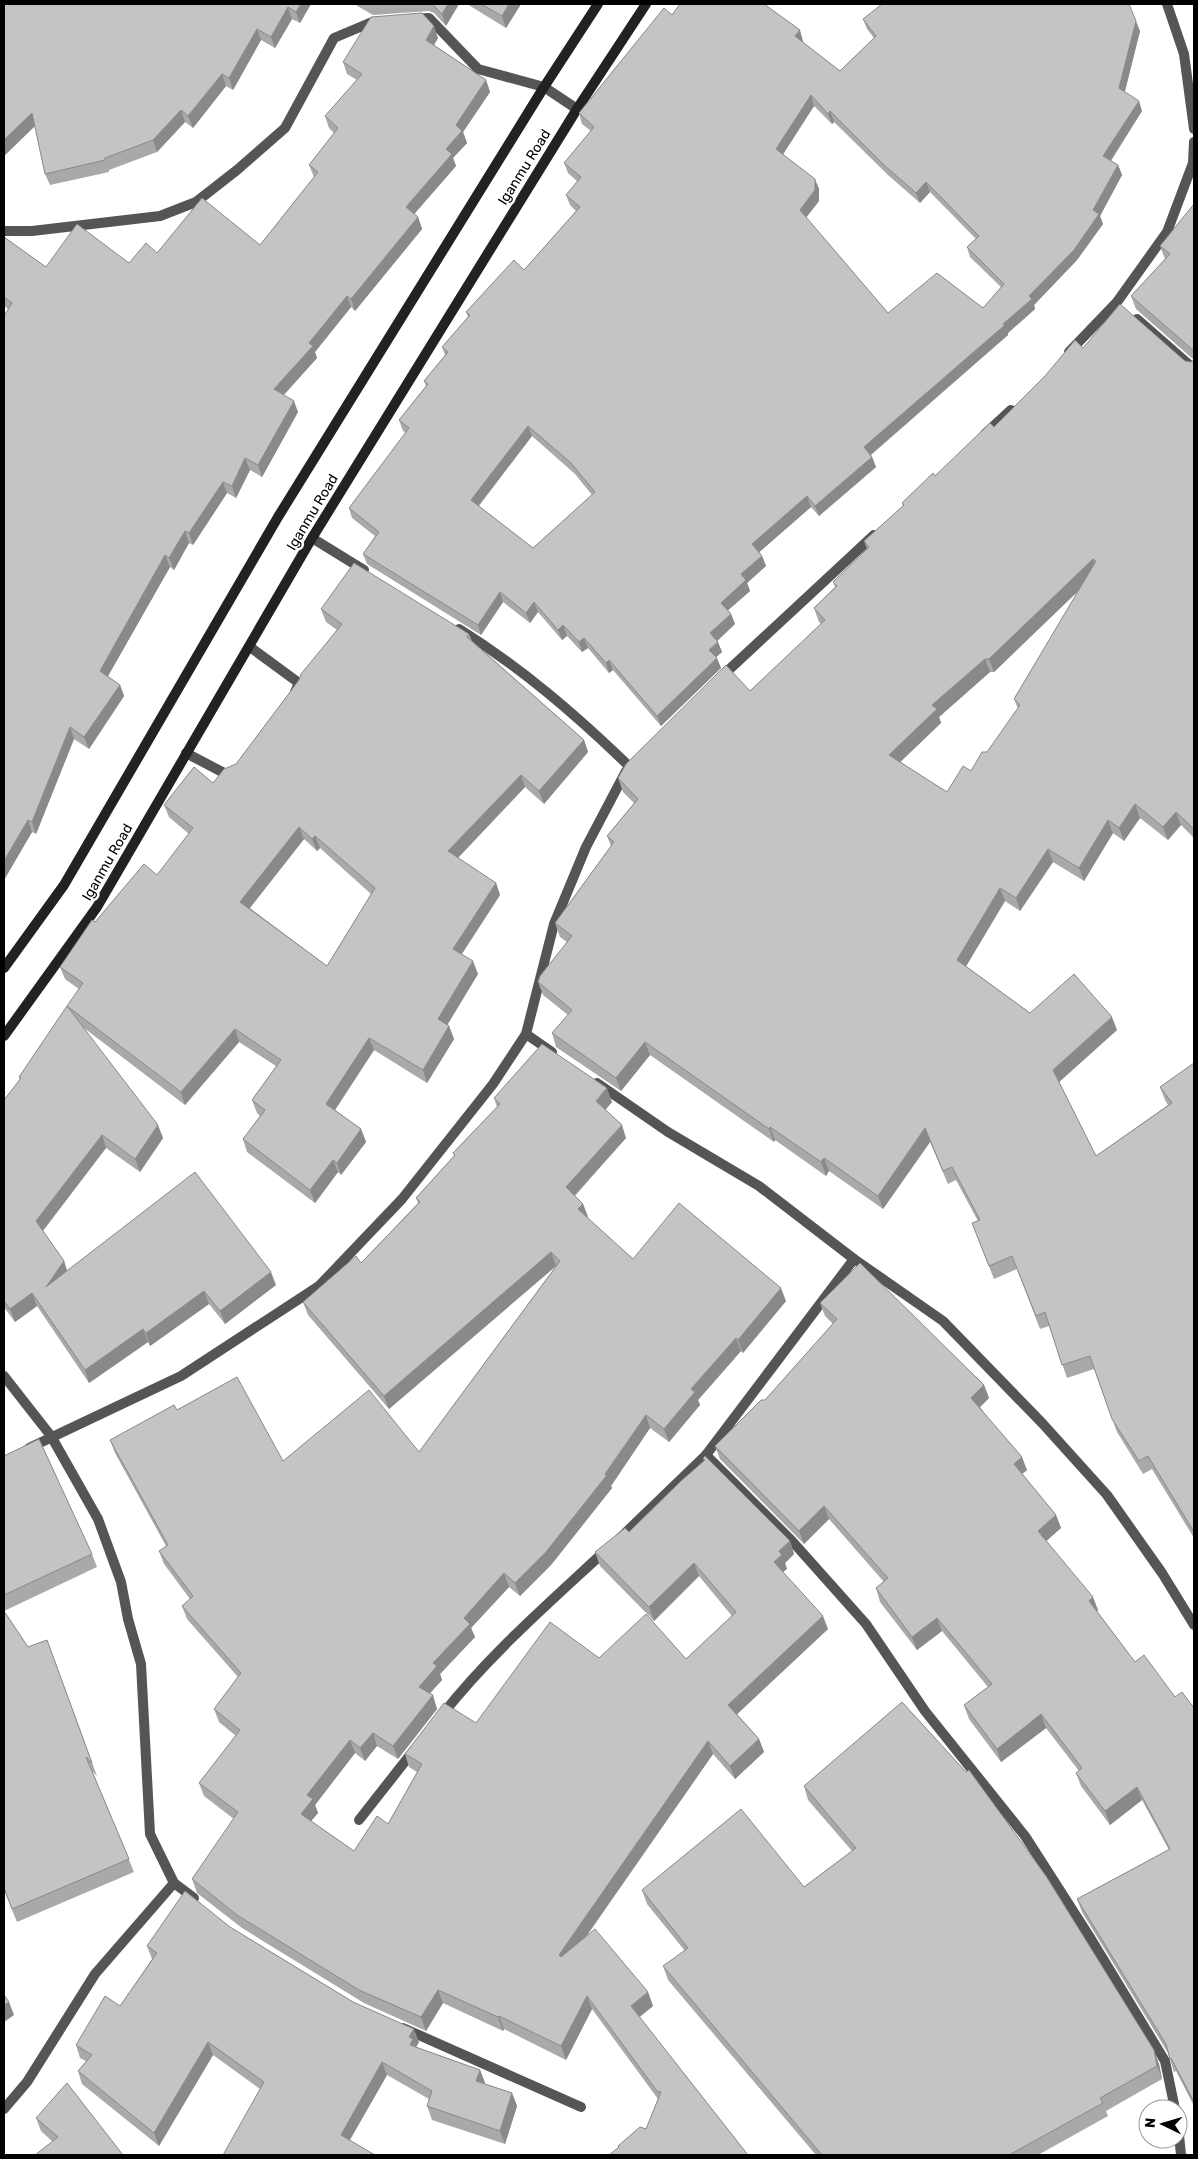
<svg xmlns="http://www.w3.org/2000/svg" width="1198" height="2159" font-family="Rubik,sans-serif">
<rect width="100%" height="100%" fill="#fff"/>
<g fill="none" stroke-linecap="round" stroke-linejoin="round">
<g stroke="#555" stroke-width="10">
<path d="M250,647l49,36 -4,9"/>
<path d="M186,753l42,22 6,-1"/>
</g>
<g stroke="#555" stroke-width="10">
<path d="M1167,4l17,50 10,75"/>
<path d="M414,19l15,-1 49,51 66,18 33,22"/>
<path d="M4,231h28l128,-15 36,-14 41,-32 48,-42 49,-90 38,-16 8,-1"/>
<path d="M1137,319l57,50"/>
<path d="M1069,352l48,-50 50,-70 26,-69 1,-21"/>
<path d="M985,434l26,-24"/>
<path d="M312,538l52,32"/>
<path d="M459,629c63,39 117,86 170,137"/>
<path d="M720,678l154,-143"/>
<path d="M526,1034l26,18"/>
<path d="M597,1083l71,49 91,54 95,73 89,62 100,103 64,71 55,78 32,52"/>
<path d="M4,1376l47,60 47,83 23,63 7,37 13,45 9,170 24,49 20,15"/>
<path d="M29,1448l152,-72 138,-90 83,-87 91,-115 33,-50 28,-110 32,-77 40,-76"/>
<path d="M706,1455l86,86 74,83 59,87 100,125 66,103 74,122 10,48"/>
<path d="M619,1539l87,-84 148,-196"/>
<path d="M442,1715c48,-61 107,-112 164,-165"/>
<path d="M359,1820l55,-70"/>
<path d="M403,2028l178,79"/>
<path d="M4,2109l23,-27 68,-108 79,-91"/>
<path d="M1178,2125l3,30"/>
</g>
<g stroke="#222" stroke-width="10">
<path d="M4,968l60,-83 214,-368 266,-430 54,-83"/>
<path d="M4,1036l93,-129 215,-369 265,-429 69,-105"/>
</g>
</g>
<g fill="#a9a9a9" fill-rule="evenodd">
<path d="M4,4h307l-11,19 -8,-4 -17,29 -14,-8 -28,50 -7,-4 -33,42 -8,-6 -28,30 -48,18v2l-59,13 -5,-11 -10,-48 -31,30z"/>
<path d="M354,4h105l-13,22 -12,-13 -5,-2 -56,4z"/>
<path d="M467,4h54l-15,24z"/>
<path d="M680,4h87l-1,1 37,36 -1,1 38,29 34,-33 -7,-9 -4,-10 277,12 -15,61 17,19 -31,50 7,4 4,10 -22,41 3,8 -26,36 -43,45 1,4 -27,24v2l-137,120 1,2 4,10 -57,49 -8,-9 -52,45 3,4 4,10 -19,17 3,8 -22,19 3,4 4,10 -18,17 5,11 -6,5 5,11 -60,58 -48,-56 -4,3 -21,-25 -6,4 -15,-16 -5,4 -24,-28 -8,11 -27,-21 -22,33 -114,-71 -4,-10 12,-18 -23,-18 -3,-10 57,-75 -3,-2 -4,-11 27,-34 -2,-5 21,-26 -3,-8 26,-30 -2,-5 58,-42 52,-59 -6,-6 -4,-10 12,-13 -10,-9 -4,-10 27,-32 -9,-7 -3,-11 93,-98zM814,106l18,18 2,-2 54,53 32,28 10,-11 46,47 -9,8 3,10 31,30 -18,21 -95,5 -82,-95 13,-17v-12l-36,-35zM532,436l43,38 17,21 -59,53 -54,-42z"/>
<path d="M438,38l-4,7 52,35 4,12 -27,40 4,11 -14,15 3,8 -42,48 4,3 4,12 -67,82 -4,-4 -36,45 2,6 -33,37 14,17 -36,65 -12,-7 -14,28 -9,-5 -34,52 -4,-2 -15,27 -4,-3 -62,109 12,9 4,11 -35,53 -15,-10 -38,95 -4,-2 -28,48 4,-571 -4,-3v-69l42,30 83,-4 28,-10 103,-8 54,-68 -5,-12 25,-32 -5,-5 -4,-12 32,-36 -10,-6 -4,-12z"/>
<path d="M1194,204v156l-58,-51 -5,-13 34,-37 -5,-13z"/>
<path d="M1083,348l108,14 3,-2v478l-13,-13 -13,15 -28,-22 -16,23 -11,-8 -29,48 -31,-19 -33,49 -15,-10 -39,65 64,47 87,17 -58,52 37,74 72,-51 -3,-5 -5,-13 34,-24v475l-42,-69 -9,5 -26,-42 -23,-63 -27,9 -18,-52 -9,3 -23,-60 -23,10 -22,-56 6,-2 -22,-41 -8,4 -18,-42 -47,67 -54,-38 -3,5 -51,-36 -1,2 -124,-87 -29,36 -65,-44 -4,-14 16,-18 -25,-20 -5,-13 29,-40 -7,-5 -5,-14 56,-77 -4,-10 27,-33 -11,-11 -5,-14 132,-87 71,-67 -2,-2 -5,-14 21,-21 -2,-5 34,-33 -3,-8 39,-35 -1,-3 92,-76zM1080,589l-66,110 4,10 -31,43 -16,19 -24,21 -47,-30 41,-39 -2,-6 51,-45h4z"/>
<path d="M321,609l148,25 3,7 112,99 4,12 -44,52 -19,-17 -67,71 38,25 4,12 -38,59 16,20 -31,51 2,1 5,13 -27,44 -53,-33 -39,60 26,19 5,13 -25,33 -3,-3 -23,31 -68,-51 -4,-13 17,-23 -3,-3 -5,-13 24,-34 -37,-24 -54,63 -101,-77 79,110 -23,34 -34,-24 -63,83 21,30 3,10 209,14 -51,39 -16,-20 -59,42 -2,-4 -59,41 -52,-77 -22,16 -11,-15v-207l16,-20 -1,-3 60,-88 -14,-10 -5,-12 35,-45 62,-47 32,-41 -20,-17 -5,-12 49,-22 23,-19 101,-134 -11,-8zM304,839l13,12 3,-3 51,46 -44,72 -77,-58z"/>
<path d="M494,1098l118,4 -7,8 21,28 -51,58 8,8 5,13 -1,1 46,41 153,42 -43,52 -2,-2 -43,49 2,5 -31,37 -19,-14 -39,58 1,2 -61,77 -31,31 -11,-9 -38,41 4,9 -35,37 2,6 -13,13 8,16 -39,50 -21,-13 -12,15 -10,-8 -40,52 3,8 -7,8 43,30 34,-27 29,-52 -8,-5 -4,-13 71,-31 123,-65 87,1 46,-43 -33,-40 -45,45 -54,-55 -5,-14 34,-20 75,-71 -1,-3 87,83 4,13 -9,9 2,6 -4,3 45,57 -91,85 22,25 5,13 -29,27 -22,-25 -127,183 62,55 5,14 -14,11 109,138 -130,-7v-2l28,-17 12,-30 -66,-90 -26,51 -62,-31 -1,2 -60,-28 -17,28 -62,-28 -122,-75 -45,-35 -5,-14 42,-60 -30,-23 -5,-13 37,-47 -17,-14 -5,-13 24,-32 -51,-58 -5,-13 8,-7 -26,-35 -5,-13 7,-5 -51,-93 -5,-13 67,-30 106,51 136,-9 137,-186 -167,143 -81,-94 -5,-13 58,-39 57,-60 -2,-5 38,-42 -1,-3 44,-46z"/>
<path d="M820,1303l164,82 5,13 -9,9 47,63 -5,4 34,41 5,13 -15,13 52,69 -1,1 38,51 40,35 19,11v398l-18,-35 -2,1 -6,-19 -86,-141 -5,-13 92,-49 -27,-50 -32,25 -29,-39 -5,-13 3,-2 -33,-43 -45,34 -32,-43 -5,-14 24,-18 -46,-56 -25,19 -37,-48 -4,-14 8,-6 -55,-63 -25,25 -84,-85 -5,-13 50,-46 68,-76 -8,-8z"/>
<path d="M4,1456l88,98 5,13 -93,44z"/>
<path d="M4,1611l24,36 19,-7 50,136 -5,-5 42,101 -117,50 -13,-32z"/>
<path d="M804,1786l355,278 3,15 -56,32 2,5 -70,39h-222l-148,-175 -5,-14 22,-15 -38,-47 -5,-14 162,-3 48,-36 -44,-51z"/>
<path d="M230,1927l189,115 -3,5 64,23 5,13 -1,1 28,9 5,13 -12,38 -73,-24 -5,-14 2,-7 -42,-24 -37,65 -90,-51 -47,-34 -54,91 -77,-62 -4,-13 8,-10 -6,-3 -4,-13 44,-39 32,-47 -5,-13z"/>
<path d="M36,2118l87,37 -70,-13 -12,-11z"/>
</g>
<g fill="#898989">
<path d="M301,4h10l-11,19 -4,-11z"/>
<path d="M448,4h11l-13,22 -4,-12z"/>
<path d="M509,4h12l-15,24 -4,-12z"/>
<path d="M288,7l4,12 -17,29 -4,-11z"/>
<path d="M1136,21l4,10 -17,67 -4,-10z"/>
<path d="M434,26l4,12 -8,14 -4,-12z"/>
<path d="M257,29l4,11 -28,50 -4,-12z"/>
<path d="M800,30l3,11 -4,6 -4,-11z"/>
<path d="M222,74l4,12 -33,42 -5,-12z"/>
<path d="M486,80l4,12 -27,40 4,11 -14,15 3,8 -46,53 -4,-12 40,-58 10,-24z"/>
<path d="M811,95l3,11 -34,53 -4,-10z"/>
<path d="M1139,101l3,10 -35,55 -4,-10z"/>
<path d="M181,110l4,12 -28,30 -4,-12z"/>
<path d="M830,111l4,11 -2,2 -4,-10z"/>
<path d="M32,113l4,12 -32,31v-16z"/>
<path d="M1118,165l4,10 -22,41 3,8 -26,36 -43,45 1,4 -27,24v2l-140,122 -4,-10 139,-123 26,-28 64,-86z"/>
<path d="M815,179l4,10v12l-16,20 -3,-11z"/>
<path d="M926,182l4,10 -10,11 -4,-10z"/>
<path d="M418,217l4,12 -67,82 -4,-12z"/>
<path d="M347,296l4,11 -36,45 2,6 -39,43 -4,-12 35,-46z"/>
<path d="M294,401l4,11 -36,65 -4,-12z"/>
<path d="M528,426l4,10 -57,74 -4,-10z"/>
<path d="M872,457l4,10 -57,49 -4,-10z"/>
<path d="M245,458l5,12 -14,28 -4,-12z"/>
<path d="M223,482l4,11 -34,52 -4,-12z"/>
<path d="M807,496l4,11 -55,48 -4,-11z"/>
<path d="M185,531l4,12 -15,27 -5,-12z"/>
<path d="M165,555l5,12 -66,116 -4,-12z"/>
<path d="M762,556l4,10 -19,17 3,8 -25,22 -4,-10 20,-29z"/>
<path d="M1093,559l5,13 -104,100 -5,-13z"/>
<path d="M500,592l3,10 -22,33 -3,-10z"/>
<path d="M534,602l4,10 -8,11 -4,-10z"/>
<path d="M731,614l4,10 -21,20 -4,-11z"/>
<path d="M563,625l4,11 -5,4 -4,-10z"/>
<path d="M584,638l4,10 -6,4 -3,-10z"/>
<path d="M718,642l4,10 -9,8 -4,-10z"/>
<path d="M717,658l4,10 -60,58 -4,-10z"/>
<path d="M985,659l5,13 -51,45 2,6 -47,45 -5,-13 43,-50z"/>
<path d="M609,660l4,10 -4,3 -3,-10z"/>
<path d="M120,685l4,11 -35,53 -5,-12z"/>
<path d="M70,727l4,12 -38,95 -4,-12z"/>
<path d="M584,740l4,12 -44,52 -5,-13z"/>
<path d="M521,775l4,12 -73,77 -4,-13z"/>
<path d="M1135,804l5,14 -16,23 -5,-13z"/>
<path d="M1176,812l5,13 -13,15 -5,-13z"/>
<path d="M28,820l4,12 -28,48v-19z"/>
<path d="M1108,820l5,13 -29,48 -5,-13z"/>
<path d="M299,827l5,12 -59,75 -5,-12z"/>
<path d="M315,836l5,12 -3,3 -5,-12z"/>
<path d="M1048,849l5,13 -33,49 -4,-13z"/>
<path d="M496,883l4,12 -43,66 -4,-12z"/>
<path d="M1000,888l5,13 -43,72 -5,-13z"/>
<path d="M473,961l5,13 -35,58 -5,-13z"/>
<path d="M1112,1017l5,13 -59,53 -5,-13z"/>
<path d="M449,1026l5,13 -27,44 -4,-13z"/>
<path d="M235,1029l4,13 -54,63 -4,-13z"/>
<path d="M369,1038l5,12 -43,66 -5,-12z"/>
<path d="M645,1042l5,13 -29,36 -5,-13z"/>
<path d="M607,1088l5,14 -11,13 -5,-14z"/>
<path d="M158,1125l5,13 -23,34 -5,-13z"/>
<path d="M622,1125l4,13 -56,62 -4,-13z"/>
<path d="M770,1127l5,13 -1,2 -5,-13z"/>
<path d="M925,1128l5,14 -47,67 -5,-13z"/>
<path d="M361,1129l5,13 -25,33 -4,-12z"/>
<path d="M102,1135l4,13 -65,85 -5,-12z"/>
<path d="M824,1158l5,13 -3,5 -5,-14z"/>
<path d="M333,1160l5,12 -23,31 -5,-13z"/>
<path d="M583,1204l5,13 -6,6 -4,-14z"/>
<path d="M551,1252l5,14 -167,143 -5,-13z"/>
<path d="M64,1261l4,13 -22,13z"/>
<path d="M271,1272l5,13 -51,39 -5,-13z"/>
<path d="M781,1288l5,13 -43,52 -5,-13z"/>
<path d="M204,1291l5,13 -59,42 -4,-13z"/>
<path d="M32,1293l5,13 -22,16 -5,-13z"/>
<path d="M143,1329l5,13 -59,41 -4,-13z"/>
<path d="M736,1338l5,13 -43,49 2,5 -31,37 -5,-13 27,-40z"/>
<path d="M984,1385l5,13 -13,13 -5,-13z"/>
<path d="M646,1415l4,13 -39,58 1,2 -61,77 -31,31 -5,-13 90,-109z"/>
<path d="M1022,1457l5,13 -9,7 -4,-13z"/>
<path d="M824,1506l5,13 -25,25 -5,-13z"/>
<path d="M1056,1515l5,13 -18,16 -5,-13z"/>
<path d="M790,1541l4,13 -9,9 2,6 -8,6 -5,-13 5,-11z"/>
<path d="M694,1563l5,13 -45,45 -5,-14z"/>
<path d="M504,1573l5,14 -38,41 4,9 -35,37 2,6 -18,20 -5,-13 14,-24 31,-45z"/>
<path d="M1093,1597l5,13 -4,4 -5,-13z"/>
<path d="M823,1616l5,13 -95,89 -5,-13z"/>
<path d="M937,1618l5,13 -25,19 -5,-13z"/>
<path d="M433,1695l4,14 -39,50 -5,-13z"/>
<path d="M1041,1714l5,14 -45,34 -4,-13z"/>
<path d="M373,1733l4,13 -12,15 -5,-13z"/>
<path d="M759,1739l5,13 -29,27 -5,-13z"/>
<path d="M350,1740l5,13 -40,52 3,8 -12,14 -5,-13 6,-19z"/>
<path d="M708,1741l5,13 -149,214 -5,-13z"/>
<path d="M1137,1787l5,13 -32,25 -5,-14z"/>
<path d="M438,1990l5,13 -17,28 -5,-14z"/>
<path d="M648,1992l5,14 -17,14 -5,-14z"/>
<path d="M587,1996l5,13 -26,51 -5,-14z"/>
<path d="M9,2002l5,13 -10,7v-17z"/>
<path d="M499,2016l5,13 -1,2 -5,-14z"/>
<path d="M414,2029l5,13 -3,5 -6,-2 -1,-8z"/>
<path d="M208,2042l5,13 -54,91 -5,-13z"/>
<path d="M1154,2050l5,14 3,15 -5,-13z"/>
<path d="M382,2062l5,13 -42,73 -4,-13z"/>
<path d="M480,2070l5,13 -4,12 -5,-14z"/>
<path d="M512,2093l5,13 -12,38 -5,-13z"/>
</g>
<g fill="#c4c4c4" stroke="#898989" fill-rule="evenodd">
<path d="M4,4h297l-5,8 -8,-5 -17,30 -14,-8 -28,49 -7,-4 -34,42 -7,-6 -28,30 -48,18v2l-60,14 -13,-61 -28,27z"/>
<path d="M432,4h16l-6,10z"/>
<path d="M481,4h28l-7,12z"/>
<path d="M680,4h84l36,26 -5,6 45,35 36,-35 -13,-17 19,-15h247l7,17 -17,67 20,13 -36,55 15,9 -25,45 6,4 -25,36 -45,46 3,3 -29,25 2,1 -141,122 8,10 -57,49 -8,-10 -55,48 10,12 -21,18 5,6 -25,23 10,11 -21,19 8,9 -9,8 8,8 -60,58 -48,-56 -3,3 -22,-25 -5,4 -16,-17 -5,5 -24,-28 -8,11 -26,-21 -22,33 -115,-71 16,-22 -30,-24 60,-80 -10,-8 29,-36 -4,-3 24,-29 -6,-5 28,-32 -4,-3 48,-52 10,10 56,-63 -14,-12 15,-18 -17,-14 30,-36 -15,-14 85,-105 8,7zM811,95l17,19 2,-3 54,54 32,28 10,-11 53,54 -12,11 37,37 -21,24 -46,-35 -49,40 -88,-103 15,-20v-11l-39,-30zM528,426l43,37 24,29 -62,56 -62,-48z"/>
<path d="M422,13l12,13 -8,14 60,40 -30,45 6,6 -16,18 6,5 -46,53 12,10 -67,82 -4,-3 -38,47 4,3 -39,43 20,12 -36,64 -13,-7 -13,28 -9,-4 -34,51 -4,-2 -16,27 -4,-3 -65,116 20,14 -36,52 -14,-10 -38,95 -4,-2 -24,41v-545l8,-13 -8,-6v-60l42,30 31,-43 52,39 17,-20 11,10 45,-55 58,47 58,-73 -9,-7 29,-37 -13,-12 37,-42 -19,-12 28,-45z"/>
<path d="M1194,204v147l-63,-55 39,-42 -10,-8z"/>
<path d="M1120,304l65,57 6,1 3,-2v469l-18,-17 -13,15 -28,-23 -16,24 -11,-8 -29,48 -31,-19 -32,49 -16,-10 -43,72 73,53 44,-39 38,43 -59,53 43,86 76,-53 -12,-16 34,-24v469l-46,-76 -9,5 -27,-42 -22,-63 -28,9 -17,-53 -9,4 -24,-60 -23,10 -17,-43 8,-3 -28,-53 -9,4 -18,-43 -47,68 -54,-38 -3,4 -51,-35 -1,2 -124,-87 -29,36 -64,-45 20,-23 -34,-28 2,-6 32,-40 -17,-13 59,-81 -7,-6 31,-37 -20,-21 8,-14 100,-99 24,26 75,-71 -11,-12 23,-22 -4,-4 36,-35 -5,-6 40,-36 -2,-2 31,-30 2,3 55,-53 4,4 51,-51 30,-36 8,8zM1093,559l3,2 -82,138 6,6 -33,47h-5l-11,19 -8,-5 -16,26 -58,-37 48,-46 -5,-4 53,-46h4z"/>
<path d="M354,563l115,71 -2,3 117,103 -45,51 -18,-16 -73,76 48,32 -43,66 20,12 -35,58 11,7 -26,44 -54,-32 -43,66 35,25 -24,34 -4,-3 -23,30 -67,-51 22,-29 -13,-10 29,-40 -46,-31 -54,63 -114,-86 16,-23 -23,-16 32,-47 3,2 49,-58 13,11 36,-47 -29,-23 30,-38 19,16 11,-14 12,-5 63,-84 2,-6 41,-50 -21,-15zM299,827l13,12 3,-3 60,52 -48,78 -87,-64z"/>
<path d="M67,1006l91,119 -23,34 -33,-24 -66,86 28,40 -18,26 149,-115 76,100 -51,39 -16,-20 -58,42 -3,-4 -58,41 -53,-77 -22,16 -6,-8v-201l17,-22 -2,-1z"/>
<path d="M542,1044l65,44 -11,13 26,24 -56,62 17,17 -5,5 55,50 46,-56 102,85 -43,52 -2,-2 -45,51 4,3 -31,37 -18,-14 -41,59 2,1 -61,77 -31,31 -11,-10 -40,45 6,6 -37,39 4,3 -18,21 14,8 -40,51 -20,-13 -13,15 -10,-8 -43,55 6,4 -12,15 53,37 23,-35 11,8 34,-60 -17,-10 39,-51 32,20 74,-101 49,36 47,-44 40,45 50,-47 -42,-49 -45,44 -54,-55 30,-24 4,4 52,-51 24,-21 -2,-2 2,-2 85,85 -11,10 3,4 -8,7 49,54 -95,89 31,34 -29,27 -22,-25 -149,214 2,2 34,-28 53,63 -17,14 117,149h-139l10,-8 -1,-1 22,-19 6,2 15,-37 -4,-1 -70,-95 -26,50 -62,-30 -1,1 -60,-27 -17,27 -62,-27 -122,-75 -45,-36 46,-67 -39,-29 41,-53 -26,-21 27,-36 -59,-67 11,-10 -34,-45 9,-6 -58,-105 64,-35 3,5 60,-33 46,84 86,-71 50,62 141,-191 -9,-9 -167,144 -81,-94 53,-46 5,7 59,-61 -4,-4 39,-43 -2,-2 47,-49 -6,-6z"/>
<path d="M860,1263l124,122 -13,13 51,59 -8,7 42,51 -18,16 55,66 -4,4 46,61 9,-7 31,42 7,-5 12,16v394l-23,-44 -1,1 -4,-15 -89,-145 93,-50 -33,-62 -32,24 -29,-38 6,-5 -41,-54 -44,35 -33,-44 28,-21 -55,-66 -25,19 -36,-49 12,-10 -64,-72 -25,25 -84,-85 46,-46h4l72,-81 -17,-16z"/>
<path d="M39,1439l53,115 -88,41v-139z"/>
<path d="M4,1611l24,36 19,-7 45,123 -6,-6 43,102 -117,50 -8,-21z"/>
<path d="M902,1702l64,70 3,-2 77,106 108,174 3,16 -57,32 3,5 -94,52h-187l-159,-189 25,-18 -46,-58 99,-81 63,78 52,-39 -52,-62z"/>
<path d="M185,1891l45,36 123,75 61,27 -5,8 4,2 -3,6 70,25 -4,11 36,12 -12,38 -73,-25 5,-15 -50,-29 -41,73 34,20h-152l41,-73 -56,-40 -54,91 -76,-62 14,-16 -16,-10 29,-49 15,10 37,-53 -10,-7z"/>
<path d="M4,1995l5,7 -5,3z"/>
<path d="M67,2083l56,72h-88l23,-18 -22,-19z"/>
</g>
<g text-anchor="middle" stroke-width="5" stroke-linejoin="round" paint-order="stroke">
<g font-size="14" fill="#000" stroke="#fff">
<text transform="translate(524 167) rotate(-58)" y="5">Iganmu Road</text>
<text transform="translate(312 512) rotate(-59)" y="5">Iganmu Road</text>
<text transform="translate(107 862) rotate(-60)" y="5">Iganmu Road</text>
</g>
</g>
<rect width="1198" height="2159" fill="none" stroke="#000000" stroke-width="10"/>
<g transform="translate(1163 2124) rotate(275)"><circle r="24" fill="#ffffff" stroke="#999999"/>
<path d="M0-4L9 19L0 12L-9 19Z" fill="#000000"/>
<text y="-8" font-size="14" font-weight="bold" text-anchor="middle" fill="#000000">N</text>
</g>
</svg>
